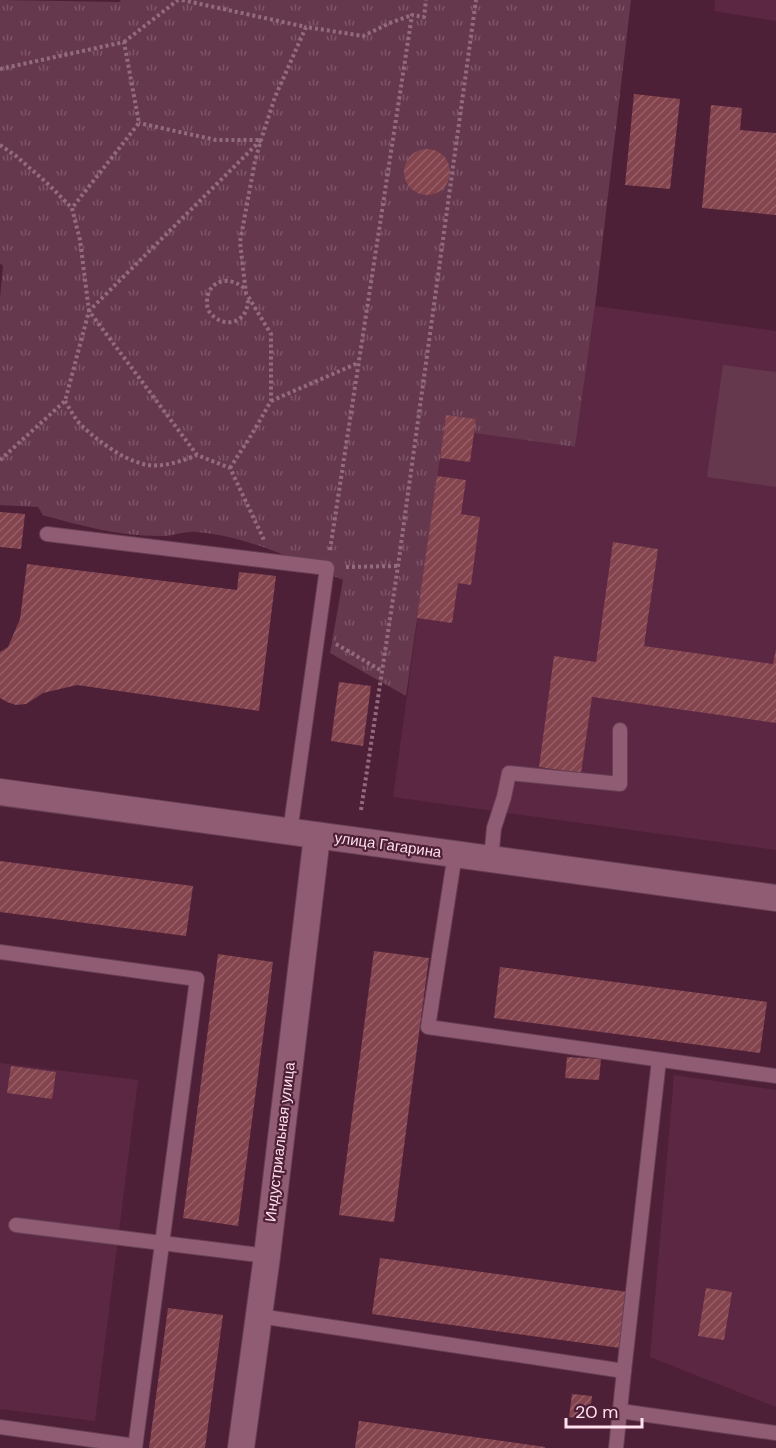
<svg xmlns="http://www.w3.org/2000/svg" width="776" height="1448" font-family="'DM Sans',sans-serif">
<defs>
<pattern id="park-tufts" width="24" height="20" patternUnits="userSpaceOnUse" patternTransform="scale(1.5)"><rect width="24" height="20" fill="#66384e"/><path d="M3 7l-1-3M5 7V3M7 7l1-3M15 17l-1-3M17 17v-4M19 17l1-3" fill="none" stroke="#7d5468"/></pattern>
<pattern id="building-hatch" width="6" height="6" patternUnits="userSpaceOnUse" patternTransform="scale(1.5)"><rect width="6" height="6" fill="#83444e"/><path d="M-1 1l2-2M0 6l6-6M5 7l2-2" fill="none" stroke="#965f68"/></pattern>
</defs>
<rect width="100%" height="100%" fill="#4e2037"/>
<g fill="#5c2742">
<path d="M715,0h61v21l-62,-10z"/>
<path d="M595,306l181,25v519l-383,-53 53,-382 30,4 -2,14 101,14z"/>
<path d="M0,1063l138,17 -43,341 -95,-12z"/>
<path d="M674,1075l102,15v317l-126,-50z"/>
</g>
<path fill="url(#park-tufts)" d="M0,0l119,2 2,-2h510l-36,306 -20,141 -101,-14 2,-14 -30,-3 -40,280 -76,-43 13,-73c-48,-20 -95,-44 -147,-48 -11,-1 -22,4 -32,4 -41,1 -83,-10 -121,-21l-5,-8 -38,-2v-207l3,-32 -3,-3z"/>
<path fill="#66384e" d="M723,365l53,7v115l-69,-10z"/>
<g fill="url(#building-hatch)">
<path d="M634,94l46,5 -10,90 -45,-4z"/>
<path d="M711,105l31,3 -2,22 36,3v82l-74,-7z"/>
<circle cx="427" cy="172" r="23"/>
<path d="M446,415l30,4 -6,43 -30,-4z"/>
<path d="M437,476l29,4 -5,34 19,3 -9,68 -13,-2 -6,40 -35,-5z"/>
<path d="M0,512l25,2 -4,35 -21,-2z"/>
<path d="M613,542l45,7 -14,97 129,18 3,-15v74l-184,-26 -11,76 -42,-6 15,-111 42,6z"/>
<path d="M27,564l210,26 2,-18 37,4 -17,135 -182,-26 -34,8 -17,11 -10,1 -9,-3 -7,-4v-46l8,-5 12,-28z"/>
<path d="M339,682l32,4 -8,60 -32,-5z"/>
<path d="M0,861l193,25 -7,50 -186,-24z"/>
<path d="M374,951l55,7 -35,264 -55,-7z"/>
<path d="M218,954l55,8 -35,264 -55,-8z"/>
<path d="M500,967l267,35 -7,51 -266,-35z"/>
<path d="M567,1057l34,2 -2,21 -34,-2z"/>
<path d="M11,1066l45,6 -4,27 -45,-6z"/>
<path d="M380,1258l248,34 -8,56 -248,-34z"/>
<path d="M706,1288l26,4 -8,48 -26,-4z"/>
<path d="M168,1308l55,7 -18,133h-56z"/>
<path d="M572,1394l20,2 -3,23 -20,-2z"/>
<path d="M359,1421l186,26v1h-190z"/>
</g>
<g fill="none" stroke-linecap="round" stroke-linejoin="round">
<g stroke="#673f55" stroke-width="16">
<g id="lane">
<path d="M47,534l280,34 -37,264"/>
<path d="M455,854l-27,173 348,49"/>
<path d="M491,859l3,-31 10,-31 5,-24 111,11v-54"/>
<path d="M0,952l197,27 -62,469"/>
<path d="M16,1225l251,31"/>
<path d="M259,1316l365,55 -8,77"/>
<path d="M624,1371l35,-311"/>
<path d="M620,1411l156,22"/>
<path d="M0,1427l135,19"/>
</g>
</g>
<g stroke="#673f55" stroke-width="28">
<g id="street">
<path d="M0,792l776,106"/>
<path d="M241,1448l26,-192 50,-420"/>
</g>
</g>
<g stroke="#936b7e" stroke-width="4" stroke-dasharray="3 3" stroke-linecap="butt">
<path d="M182,0l124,27"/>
<path d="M124,42l54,-42"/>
<path d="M0,69l124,-27 15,81 -67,85"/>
<path d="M0,145l16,11 32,28 24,24 8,32 9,71 108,144 33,13 35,74"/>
<path d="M244,288c-20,-16 -42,-3 -36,22 14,21 41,14 40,-12"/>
<path d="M65,401c5,8 9,17 16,24 17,16 43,36 67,40 17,2 34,-4 49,-10"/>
<path d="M271,401l87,-38"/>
<path d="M0,460l65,-59 24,-90 172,-171h-45l-77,-17"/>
<path d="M230,468l22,-34 19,-33v-67l-25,-41 -6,-51 15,-81 6,-21 14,-43 31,-70 57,9 27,-13 22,-8"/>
<path d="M330,550l82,-535 12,2 2,-17"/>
<path d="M346,567l52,-1"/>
<path d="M336,644l46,27"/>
<path d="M361,810l37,-244 78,-566"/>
</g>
<use href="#lane" stroke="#905c74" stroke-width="14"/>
<use href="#street" stroke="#905c74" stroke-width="26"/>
</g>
<g text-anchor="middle" stroke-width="4.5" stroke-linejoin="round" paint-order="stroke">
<g font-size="15" fill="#ffe0ed" stroke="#4e2037">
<text transform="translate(388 845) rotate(8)" y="5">улица Гагарина</text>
<text transform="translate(280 1142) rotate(-83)" y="5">Индустриальная улица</text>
</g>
</g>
<path d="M566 1418v9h76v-9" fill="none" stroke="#ffe0ed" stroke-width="3"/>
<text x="575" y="1418" font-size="18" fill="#ffe0ed" stroke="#4e2037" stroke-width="4.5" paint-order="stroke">20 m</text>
</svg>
